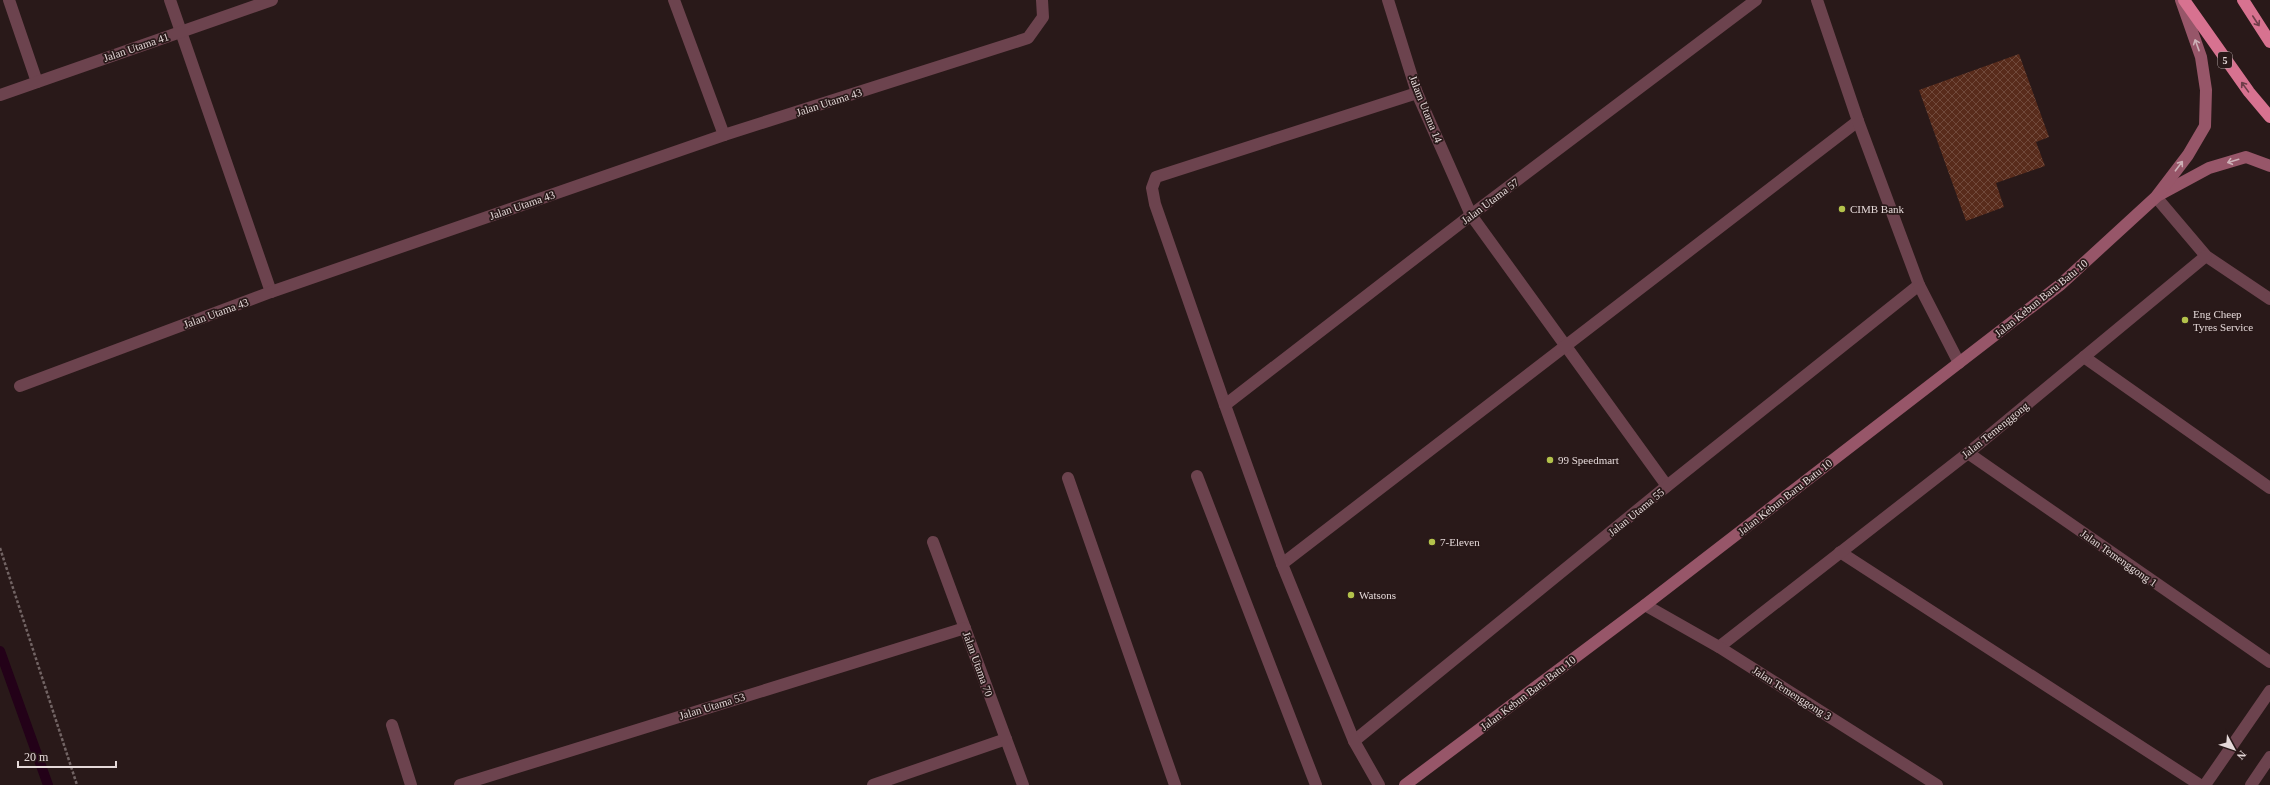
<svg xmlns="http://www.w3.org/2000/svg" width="2270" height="785" font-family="'Times New Roman',serif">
<defs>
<pattern id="building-cross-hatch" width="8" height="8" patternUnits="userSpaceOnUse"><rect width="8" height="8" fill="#582b1b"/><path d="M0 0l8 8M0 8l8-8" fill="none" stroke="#70493b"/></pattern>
</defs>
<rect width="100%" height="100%" fill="#291919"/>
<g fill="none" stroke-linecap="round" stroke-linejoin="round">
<path stroke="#230118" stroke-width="10" d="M0,651l48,134"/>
</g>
<path fill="url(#building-cross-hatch)" d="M2019,54l30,83 -13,5 9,24 -49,17 8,24 -38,14 -47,-131z"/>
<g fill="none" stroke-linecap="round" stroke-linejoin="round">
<path stroke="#726464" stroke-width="2.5" stroke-dasharray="3 2" stroke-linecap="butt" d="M0,548l77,237"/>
<g stroke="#6c434e" stroke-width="12">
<path d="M9,0l28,82"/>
<path d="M2156,197l50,59 64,43"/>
<path d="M1471,215l196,271"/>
<path d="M2084,357l186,131"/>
<path d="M1225,405l-70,-201 -3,-16 4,-11 261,-84"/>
<path d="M1068,478l107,307"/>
<path d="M1840,552l360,233"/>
<path d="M1282,564l576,-443"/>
<path d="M1719,647l249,-194 238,-197"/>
<path d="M1354,741l313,-255 252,-201"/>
<path d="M873,785l133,-46"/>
<path d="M2205,785l65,-94"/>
<path d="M2251,785l19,-28"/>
</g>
<g stroke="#6c434e" stroke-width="12">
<path d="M170,0l101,292"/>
<path d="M674,0l50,135"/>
<path d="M1388,0l29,93 54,122"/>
<path d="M1817,0l41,121 61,164 40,78"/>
<path d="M0,95l272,-95"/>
<path d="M20,386l251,-94 453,-157 304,-97 15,-21 -1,-17"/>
<path d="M1968,453l302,209"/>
<path d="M1197,476l119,309"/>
<path d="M933,542l90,243"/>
<path d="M1645,605l74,42 218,138"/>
<path d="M392,725l19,60"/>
<path d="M460,785l505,-157"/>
<path d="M1379,785l-25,-44 -72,-177 -57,-159 246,-190 285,-215"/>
</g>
<g stroke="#975669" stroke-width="12">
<path d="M2159,195l50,-27 37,-11 24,9"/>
<path d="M1405,785l240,-180 415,-320 96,-88 32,-42 17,-29 1,-36 -5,-33 -20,-57"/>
</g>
<g stroke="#d77290" stroke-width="12">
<path d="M2184,0l65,92 21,25"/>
<path d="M2243,0l27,42"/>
</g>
</g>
<defs><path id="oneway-shaft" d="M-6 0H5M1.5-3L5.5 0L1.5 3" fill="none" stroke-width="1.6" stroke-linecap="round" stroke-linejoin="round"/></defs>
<g stroke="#6f3d49">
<use href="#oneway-shaft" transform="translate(2256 21) rotate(57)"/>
<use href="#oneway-shaft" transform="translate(2245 87) rotate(-126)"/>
</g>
<g stroke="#cdb1b7">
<use href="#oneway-shaft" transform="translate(2197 45) rotate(-110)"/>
<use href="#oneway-shaft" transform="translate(2233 161) rotate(163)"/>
<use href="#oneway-shaft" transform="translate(2179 166) rotate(-53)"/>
</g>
<g fill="#b3c24b" stroke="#291919" stroke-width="1.5">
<circle cx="1842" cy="209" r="4"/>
<circle cx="2185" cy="320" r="4"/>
<circle cx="1550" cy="460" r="4"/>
<circle cx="1432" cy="542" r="4"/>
<circle cx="1351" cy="595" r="4"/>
</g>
<g text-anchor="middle" stroke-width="3.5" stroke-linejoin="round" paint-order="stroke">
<rect fill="#291919" stroke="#ac9f9f" stroke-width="1" x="2218" y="52" width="14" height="16" rx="3"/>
<g font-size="10" font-weight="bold" fill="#e4d8d8">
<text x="2225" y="64">5</text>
</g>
<g font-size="11" fill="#e4d8d8" stroke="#291919">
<text transform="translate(136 47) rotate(-19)" y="4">Jalan Utama 41</text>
<text transform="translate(829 102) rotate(-18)" y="4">Jalan Utama 43</text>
<text transform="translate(1426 109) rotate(68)" y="4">Jalam Utama 14</text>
<text transform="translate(1490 201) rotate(-37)" y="4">Jalan Utama 57</text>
<text transform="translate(522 205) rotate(-19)" y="4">Jalan Utama 43</text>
<text transform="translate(2041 298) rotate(-39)" y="4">Jalan Kebun Baru Batu 10</text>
<text transform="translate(216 313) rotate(-20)" y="4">Jalan Utama 43</text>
<text transform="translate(1995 430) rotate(-39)" y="4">Jalan Temenggong</text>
<text transform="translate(1785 497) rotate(-38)" y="4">Jalan Kebun Baru Batu 10</text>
<text transform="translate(1636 512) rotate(-39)" y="4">Jalan Utama 55</text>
<text transform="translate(2119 558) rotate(35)" y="4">Jalan Temenggong 1</text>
<text transform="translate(978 664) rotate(70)" y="4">Jalan Utama 70</text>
<text transform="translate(1528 693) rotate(-37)" y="4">Jalan Kebun Baru Batu 10</text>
<text transform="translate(1792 693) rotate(32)" y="4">Jalan Temenggong 3</text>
<text transform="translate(712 706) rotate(-17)" y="4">Jalan Utama 53</text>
</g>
<g font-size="11" fill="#e4d8d8" stroke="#291919" text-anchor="start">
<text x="1850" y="213">CIMB Bank</text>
<text x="2193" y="318">Eng Cheep<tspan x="2193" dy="13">Tyres Service</tspan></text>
<text x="1558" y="464">99 Speedmart</text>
<text x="1440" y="546">7-Eleven</text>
<text x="1359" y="599">Watsons</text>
</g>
</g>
<g transform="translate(2234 749) rotate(130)" stroke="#291919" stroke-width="3" paint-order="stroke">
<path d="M0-3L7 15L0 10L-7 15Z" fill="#e4d8d8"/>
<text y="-6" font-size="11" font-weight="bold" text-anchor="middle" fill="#e4d8d8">N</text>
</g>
<path d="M18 761v6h98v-6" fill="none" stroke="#e4d8d8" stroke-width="2"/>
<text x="24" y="761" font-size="12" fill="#e4d8d8" stroke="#291919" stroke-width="3" paint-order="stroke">20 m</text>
</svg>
